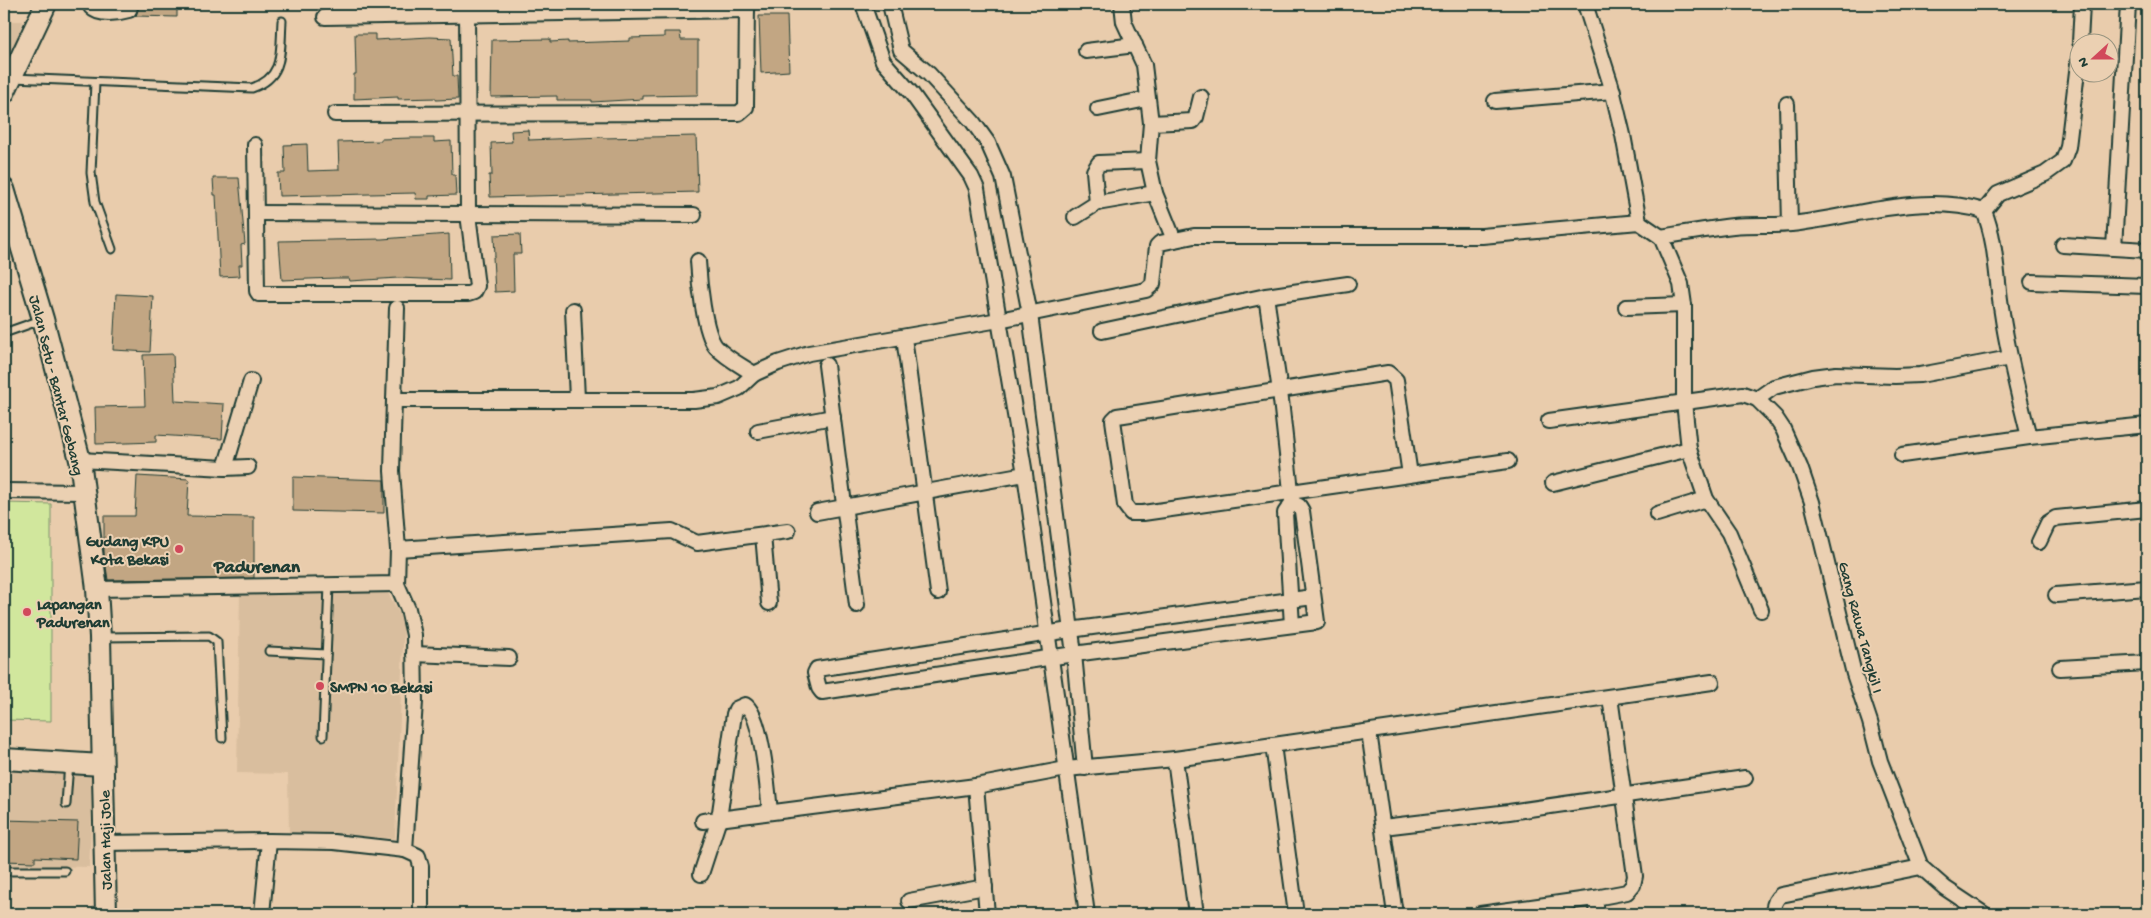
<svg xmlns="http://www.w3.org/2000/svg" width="2151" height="918" font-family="'Gochi Hand',sans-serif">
<rect width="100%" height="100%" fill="#e9ccac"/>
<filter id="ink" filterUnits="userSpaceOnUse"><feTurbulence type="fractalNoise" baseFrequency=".02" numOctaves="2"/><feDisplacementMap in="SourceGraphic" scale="10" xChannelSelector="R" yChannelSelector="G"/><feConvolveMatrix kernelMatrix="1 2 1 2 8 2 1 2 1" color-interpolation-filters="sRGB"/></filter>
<g filter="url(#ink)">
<g fill="#d9be9e">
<path d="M4,21h19l-19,52z"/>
<path d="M240,592l148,1 16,29 -9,216 -106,-2 -1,-62 -51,-1z"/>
<path d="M4,767l90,7 -5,93 -85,-2z"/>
</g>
<path fill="#d1e79d" stroke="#789268" d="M4,503l47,1v217l-47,-1z"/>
<g fill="#c2a683" stroke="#1f3d34">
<path d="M140,4h37v13l-41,-1z"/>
<path d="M759,16h28l2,55 -28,2z"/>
<path d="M664,32h16l1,8h17v55l-55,1v3l-51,3v-2h-35v-4l-66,1 1,-57 58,-1v3l18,-1v2l62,-2v-3l34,-1z"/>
<path d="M355,34h20v6l55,-3 21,1 2,38h4l1,23 -22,1v-2l-38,1v-2l-44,2v-25h2z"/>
<path d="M528,130l1,10 74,-3v1l93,-2 2,56 -208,5 -1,-22h3l-1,-32 21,-1 -1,-11z"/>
<path d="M411,138h23v4l17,-1 1,34h3l1,20 -27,1v3h-13l-1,-6 -136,3 -1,-23h7l-1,-28 23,-1 1,27 31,-1 -1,-28 43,-1v-2z"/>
<path d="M213,178h26l6,66 -4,1 1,20h-3l1,11 -20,1 -4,-82h-2z"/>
<path d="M449,234l1,46 -52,-2 -48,3 -1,-3h-13l-54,2 -3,-39 103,-2z"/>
<path d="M520,234l1,20h-8l1,37 -19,1 -2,-35h2l-1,-22z"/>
<path d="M116,294l37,2 -3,56 -37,-2z"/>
<path d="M173,354l2,47 49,3 -2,35 -66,-4v7l-60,2 -1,-37 50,-1 -2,-51z"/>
<path d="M137,476l52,3 -2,37 67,1v61l-146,2 -4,-26v-38h31z"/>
<path d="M293,477l91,3v33l-91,-2z"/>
<path d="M4,820l74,2 -2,37 -41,-2v5l-31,-1z"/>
</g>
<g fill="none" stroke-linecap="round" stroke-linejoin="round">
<g stroke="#1f3d34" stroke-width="11">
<g id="service">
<path d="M13,78l239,10c33,-11 28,-37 30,-67"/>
<path d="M95,82l-4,91 4,29 17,47"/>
<path d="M4,333l37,-13"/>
<path d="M101,637l108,-1 8,6 5,96"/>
<path d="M269,651l57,3"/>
<path d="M323,736l6,-151"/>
<path d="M66,804l3,-41"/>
<path d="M4,871h61"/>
</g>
</g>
<g stroke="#1f3d34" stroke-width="18">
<g id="minor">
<path d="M92,4l-1,3c8,9 28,6 38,3l2,-6"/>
<path d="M863,4l20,57 29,33 59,82 6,13 48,285 62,440"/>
<path d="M890,4l11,46 28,24 44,48 15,21 15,34 27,137 44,340 11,114"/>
<path d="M1122,4l2,18 20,43 7,58 -3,38 7,32 19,47"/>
<path d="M1585,4l26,81 12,50 16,87"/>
<path d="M325,17l422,-7"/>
<path d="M2080,42l2,-38"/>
<path d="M1086,51l49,-6"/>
<path d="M1495,101l118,-10"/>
<path d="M1787,104l3,120"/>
<path d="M1098,109l49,-10"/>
<path d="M335,114l404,-1 7,-6 1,-103"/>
<path d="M1151,123l42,-2 3,-4 5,-20"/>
<path d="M255,145l2,146 2,3h209l6,-2 3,-6 -9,-72 -1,-210"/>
<path d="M1097,203l58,-10"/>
<path d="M1984,211l14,-17 47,-20 18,-13 5,-14 10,-84"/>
<path d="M256,213l438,2"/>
<path d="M1075,217l22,-14 -3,-32 5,-8 49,-2"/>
<path d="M1661,237c24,-4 48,-8 72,-11 19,-2 39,0 58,-2 63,-7 129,-32 193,-13 13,32 12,68 18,102 6,42 17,83 27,124"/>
<path d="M2063,245l84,5"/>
<path d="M2114,248l14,-244"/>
<path d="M698,261c1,19 6,72 18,86 10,11 26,19 38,27"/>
<path d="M2032,282l115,4"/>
<path d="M1266,296l14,95 12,109"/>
<path d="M1626,307l58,-2"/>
<path d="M573,310l4,89"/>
<path d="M1102,331l164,-35 82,-12"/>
<path d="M905,345l33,247"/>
<path d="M826,365l31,240"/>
<path d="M1757,399l17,-12 39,-10 23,-3 59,2 25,-1 90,-17"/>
<path d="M394,400l3,-92"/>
<path d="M1549,421l194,-27 14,5 18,18 8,12 17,38 12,35 42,172 16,48 10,39 41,106 24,21 39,26"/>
<path d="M758,431l75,-14"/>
<path d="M1902,455l127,-18 118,-12"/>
<path d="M80,460l145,8 23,-1"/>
<path d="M225,468l26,-87"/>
<path d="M1410,475l-14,-95 -8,-7 -264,42 -7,1 -4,4 12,85 6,8h12l365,-52"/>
<path d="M1553,483l136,-34"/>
<path d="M4,491l78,1"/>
<path d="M1292,503l7,3 3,5 15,111 -243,32 -252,38 -3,-4 -4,-15 2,-4 253,-39 243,-33"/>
<path d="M1292,503l-7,10 7,112"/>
<path d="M817,512l208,-38"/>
<path d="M1657,514l49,-15"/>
<path d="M763,535l6,68"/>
<path d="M2039,542l9,-19 8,-5 91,-9"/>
<path d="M398,549l274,-18 25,12 91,-12"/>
<path d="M397,584l11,25 6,26 1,67 -10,148 13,6 3,10v48"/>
<path d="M97,589l300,-5 1,-35 -6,-78 2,-71h300l24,-3 21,-9 15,-14 24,-11 31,-10 190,-33 147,-30 7,-6 4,-38 3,-3 34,-7h288l157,-14 22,15 20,47 3,21v97l5,47 17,50 23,34 32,77"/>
<path d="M2056,595l91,-7"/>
<path d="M414,654l95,4"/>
<path d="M2060,668l87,-5"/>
<path d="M1369,732l26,182"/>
<path d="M1273,745l23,169"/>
<path d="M1175,759l21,155"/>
<path d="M976,786l11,128"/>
<path d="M703,821l273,-35 90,-17 109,-10 537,-77"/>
<path d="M1383,827l126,-15 236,-34"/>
<path d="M103,843l166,-2 65,1 71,8"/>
<path d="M701,874l18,-55 15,-105 2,-5 9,-4c17,9 23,87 25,107"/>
<path d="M1595,898l2,16"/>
<path d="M909,901l76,-14"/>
<path d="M262,914l7,-73"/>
<path d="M1480,914l115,-16 32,-6 6,-7 2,-9 -25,-179"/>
<path d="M1774,914c-1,-8 0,-14 7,-19l140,-28"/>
</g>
</g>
<g stroke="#1f3d34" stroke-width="24">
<g id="secondary">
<path d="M4,93l42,-89"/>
<path d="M4,189l39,130 37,141 17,129 3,48 6,277"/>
<path d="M4,759l98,6"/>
</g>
</g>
<use href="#service" stroke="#ebd0b2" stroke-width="7"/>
<use href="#minor" stroke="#ebd0b2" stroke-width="14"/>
<use href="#secondary" stroke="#ebd0b2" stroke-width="20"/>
</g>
</g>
<g fill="#d1495b" stroke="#ebd0b2" stroke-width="2">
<circle cx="179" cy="549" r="5"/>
<circle cx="27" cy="612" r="5"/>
<circle cx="320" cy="686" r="5"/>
</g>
<g text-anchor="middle" stroke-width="4" stroke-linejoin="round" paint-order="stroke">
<g font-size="16" fill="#1f3d34" stroke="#ebd0b2">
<text transform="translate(58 385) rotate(76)" y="6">Jalan Setu - Bantar Gebang</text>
<text transform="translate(1862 627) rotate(75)" y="6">Gang Rawa Tangkil I</text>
<text transform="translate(104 840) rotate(-91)" y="6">Jalan Haji Jole</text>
</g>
<g font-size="16" font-weight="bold" fill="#1f3d34" stroke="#ebd0b2" text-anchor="start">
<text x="169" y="546" text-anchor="end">Gudang KPU<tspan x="169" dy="18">Kota Bekasi</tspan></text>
<text x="37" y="609">Lapangan<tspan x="37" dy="18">Padurenan</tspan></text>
<text x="330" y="692">SMPN 10 Bekasi</text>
</g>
<g font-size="19" font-weight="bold" fill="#1f3d34" stroke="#ebd0b2">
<text x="257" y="572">Padurenan</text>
</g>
</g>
<rect width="2151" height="918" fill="none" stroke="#ebd0b2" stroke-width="20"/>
<rect x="10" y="10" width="2131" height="898" fill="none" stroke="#1f3d34" stroke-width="2" filter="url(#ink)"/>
<g transform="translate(2094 58) rotate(249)"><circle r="24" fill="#ebd0b2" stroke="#999580"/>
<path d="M0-4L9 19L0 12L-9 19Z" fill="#d1495b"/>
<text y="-8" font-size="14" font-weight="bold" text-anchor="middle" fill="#1f3d34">N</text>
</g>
</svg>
